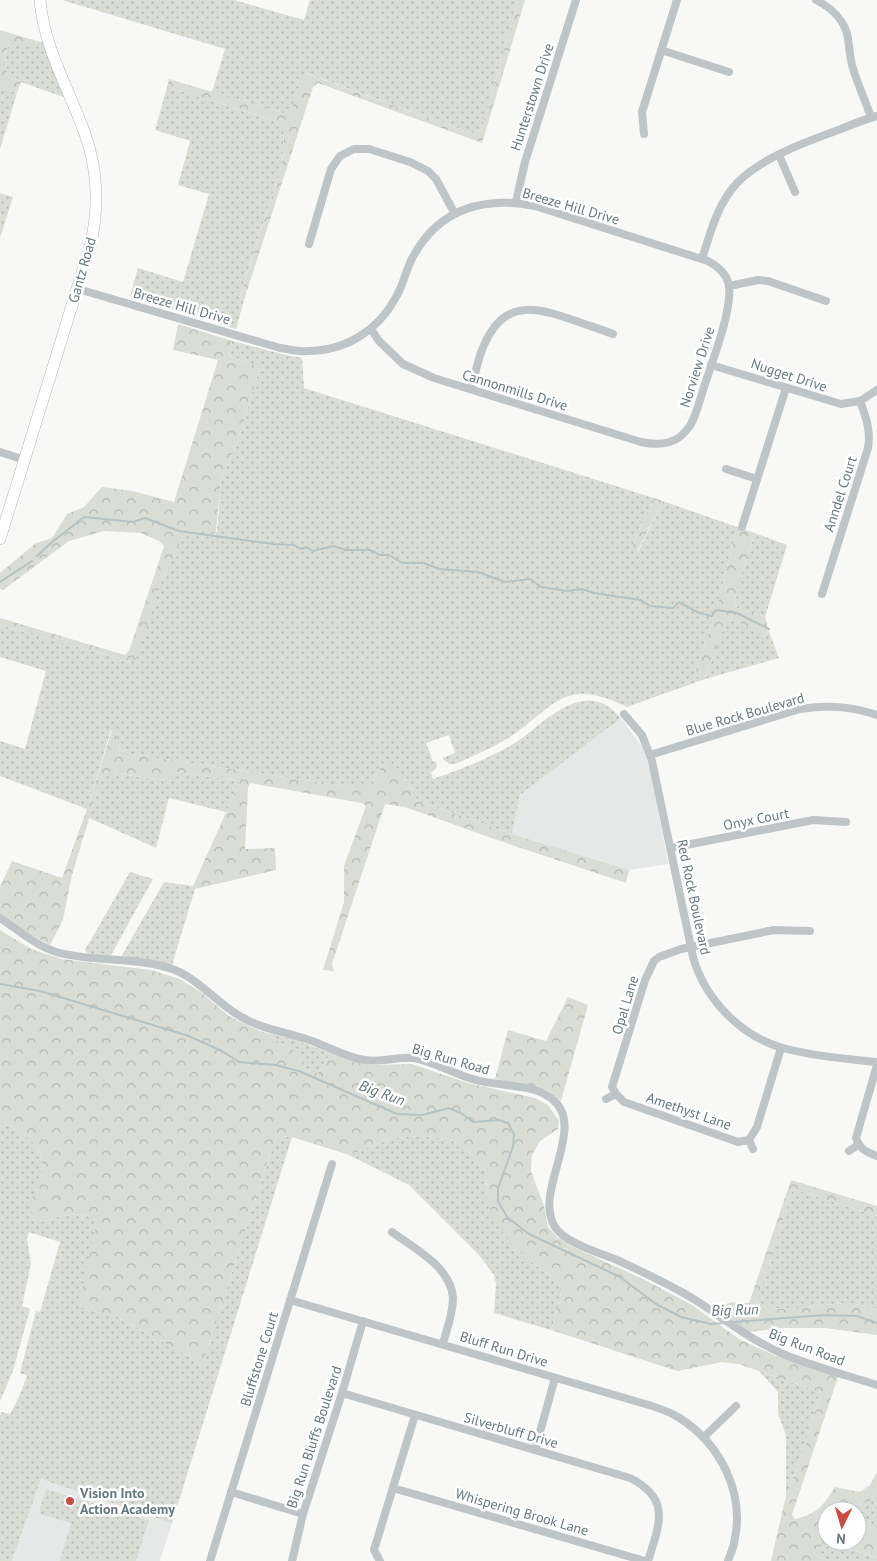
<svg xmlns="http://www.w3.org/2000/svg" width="877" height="1561" font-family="'PT Sans',sans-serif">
<defs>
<pattern id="grass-dots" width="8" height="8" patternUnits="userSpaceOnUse" patternTransform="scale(1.25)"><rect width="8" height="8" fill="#daddd6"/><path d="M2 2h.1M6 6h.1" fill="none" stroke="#b5b8b3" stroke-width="1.8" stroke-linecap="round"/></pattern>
<pattern id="forest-crowns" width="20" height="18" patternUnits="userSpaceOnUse" patternTransform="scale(1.25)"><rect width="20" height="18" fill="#daddd6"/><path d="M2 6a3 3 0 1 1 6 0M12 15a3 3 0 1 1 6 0" fill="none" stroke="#b5b8b3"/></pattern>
</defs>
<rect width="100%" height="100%" fill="#f8f8f7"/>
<g fill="#e6e8e7">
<path d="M621,718l21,29 9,25 17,92 -39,6 -117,-36 8,-39z"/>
<path d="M41,1479l131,44 -12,38h-148z"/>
</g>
<g fill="url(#grass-dots)">
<path d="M62,0h172l70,20 6,-20h208l-37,131 -9,2 -167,-60 -14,38 -4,3 -75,-22 13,-43z"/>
<path d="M37,41l7,2 22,55 -45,-16 -13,-6 -3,-21 5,-13 25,6z"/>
<path d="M0,87l17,6 -17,56z"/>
<path d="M167,87l112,35 5,11 -2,31 -43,134 5,2 -8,29 -106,-33 8,-28 45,14 26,-88 -31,-9 12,-44 -35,-11z"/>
<path d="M0,193l13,4 -13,41z"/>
<path d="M232,341l50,13 20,4 2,30 350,110 -23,50 7,4 25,-51 74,26 -21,83 -22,66 11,3 22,-60 13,4 22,13 7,-4 10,26 -74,21 -78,28c-26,-13 -52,-21 -77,-1 -11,8 -22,18 -33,26 -19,14 -41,23 -62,32h-6l-7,-6 13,-5 -6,-18 -23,8 7,19 3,-1 1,5 -2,4 -4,2 2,7c26,-9 52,-19 77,-33 27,-15 64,-63 99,-39 4,3 8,7 12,11l-101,77 -8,39 -96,-34 -5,-13 -28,-23 -14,23h-19l-219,-33 -11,-4 -5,-17 -4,-3 -24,79 -87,-33v-35l25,8 21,-78 -46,-14v-32l131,37 32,-84 19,-39 5,-7h30l4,-52 16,-37 23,-76 -31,-11z"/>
<path d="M755,533l32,12 -22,72 -28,-9 -3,-9z"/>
<path d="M103,772l62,8 12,-8 63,9 -14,31 -57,-14 -13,50 -67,-30z"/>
<path d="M130,872l23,7 -43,78 -22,-3 -3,-4z"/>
<path d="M164,882l29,4 2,3 -23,76 -51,-8z"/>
<path d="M260,1031l32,8 39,14 -13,20 -10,-2 -13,-20z"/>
<path d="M0,1122c20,6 42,22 43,45 0,10 -8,28 -12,38l9,17c19,-5 40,-13 57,-2l-18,88 37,8 87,48 70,-220 7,-8 12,1 -120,386 -131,-44 -29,82h-12v-146l2,-3 8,2 9,-17 8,-21 -7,-3 16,-62 4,1 20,-70 -31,-10 -2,7 4,25 -9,42 8,3 -17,62 -13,30z"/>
<path d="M422,1136l29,3 23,17 12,15 1,29 30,50 42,33 2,15 -10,32 -57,-17 2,-29 -2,-9 -15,-20 -70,-70 -60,-30 43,-17z"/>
<path d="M793,1189l84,27v94c-8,-2 -18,-6 -27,-7 -20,-1 -80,13 -94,0z"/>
<path d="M759,1371l61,21 -14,51 -20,53v-61l-8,-21v-22z"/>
<path d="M46,1489l103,31 -13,41h-76l11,-38 -32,-9z"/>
<path d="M877,1496v34l-20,-7v-12h-14l2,-3 25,-7z"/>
<path d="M822,1540l55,18v3h-48l-12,-5z"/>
</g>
<g fill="url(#forest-crowns)">
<path d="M518,0h7l-43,143 -164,-60 -5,4 -69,213 -5,-1 43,-135 2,-30 -5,-12 -112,-35 2,-8 118,35 4,-3 13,-38 168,60 9,-2z"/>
<path d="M0,30l37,11 -2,8 -25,-7 -5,13 3,21 13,6 -4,11 -17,-6z"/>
<path d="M178,324l54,17 -3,15 31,11 -23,76 -16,37 -5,52h-28l-6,7 -19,39 -28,83 -4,1 -131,-37v-7l125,37 4,-4 35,-105 -5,-5 -18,-8 -37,-2 -35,10 -66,49 -3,-1v-16l36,-30 16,-5 15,-24 17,-7 18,-20 30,4 42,11 44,-142 -45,-10z"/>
<path d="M654,498l9,3 -26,51 -6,-4z"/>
<path d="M737,527l18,6 -21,66 3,9 28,9 4,15 -7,4 -22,-13 -13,-4 -22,60 -11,-3 22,-66z"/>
<path d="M112,730l3,2 5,18 11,4 219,33h19l14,-23h11l17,23 5,13 96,34 117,36 -3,13 -129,-43 -92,-33 -20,-3 -53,160 2,7 -11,-1 21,-68v-36l22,-60 -4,-3 -112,-20 -2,5 -3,61 30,-1 1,22 -81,19 -2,-3 47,-105 -63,-9 -11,8 -63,-8 -31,103 -9,45 -13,25 -50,-27v-31l12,-26 50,17 25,-69z"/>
<path d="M0,930l31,19 31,10 89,11 29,9 22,14 27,23 31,15 35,20 13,20 10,2 13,-20 38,12 43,-1 56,19 67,15 13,7 11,16 -1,8 -18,12 -8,14 -1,16 13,35 4,21 9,10 16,10 72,33 47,25 47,34 37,17 62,21 -46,138 3,4c23,-5 28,-14 40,-32l25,5 10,-7 7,-13v24l-7,5 -25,7 -2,3h-16v30h30v-18l20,7v28l-54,-18 -6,16 12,5h-58l15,-65 20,-53 14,-51 -81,-28 -17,-2 -44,9 -7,-2 -120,-39 10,-32 -2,-15 -42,-33 -21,-26 -9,-24 -1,-29 -12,-15 -23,-17 -29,-3 -30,2 -43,17 -57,-18 -12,-1 -7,8 -70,220 -87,-48 -38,-8 19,-88c-17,-11 -39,-3 -57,2l-7,-5c-1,-4 -2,-8 -2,-12 1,-12 11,-25 12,-37 0,-23 -23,-40 -43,-46z"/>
<path d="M568,997l20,8 -27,96 -14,-11 -52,-11 13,-49 38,11z"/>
<path d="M791,1180l86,26v10l-84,-27 -37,114c14,13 74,-1 94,0 9,1 19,5 27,7v25l-52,-7h-44l-32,4 -32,-23 14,-7 18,1z"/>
</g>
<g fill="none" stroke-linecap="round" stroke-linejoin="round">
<g stroke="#b6c3c5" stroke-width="2">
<path d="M37,556l14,-13 33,-26 49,5 12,-4 34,13 94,13 21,1 7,4 5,-2 7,4 20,-5 13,4h24l10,5h9l13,8h22l15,6 39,3 27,10 25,-3 11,8 26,4 15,-2 12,4 47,7 9,6 23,2 6,-6 20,11 13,3 4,-6 21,3 32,16"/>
<path d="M0,582l32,-21"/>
<path d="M0,984l40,7 146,44 36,16 17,11 37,3 23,6 98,43 25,1 27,-7 12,5 12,9 26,-2 9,3 6,11 -1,13 -15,41v13l9,16 22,17 91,43 36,27 25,13 30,7 13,-1"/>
<path d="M733,1322l92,-7 32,1 20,7"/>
</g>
<g stroke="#b1b8ba" stroke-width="12">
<path id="secondary" d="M0,539l90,-292c9,-37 8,-77 -5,-113 -16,-45 -41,-86 -45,-134"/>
</g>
<g stroke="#bfc4c6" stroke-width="8">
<path d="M816,0c16,8 29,21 32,38 1,9 2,18 4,27 5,18 13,35 19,52"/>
<path d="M661,50l68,22"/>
<path d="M644,134l-2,-22 35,-112"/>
<path d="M779,155l16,37"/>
<path d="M516,202l9,-40 51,-162"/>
<path d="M309,244l22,-75 9,-13 14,-7h15l41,13 18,9 8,8 19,35"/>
<path d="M702,259c8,-26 16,-56 35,-76 25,-26 71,-42 104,-54 12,-5 24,-10 36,-13"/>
<path d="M729,286l29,-6 10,1 58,20"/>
<path d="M78,289l202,59c9,1 18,4 27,3 38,0 71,-20 89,-54 8,-13 10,-29 18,-42 26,-47 71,-59 121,-49l173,55c9,5 20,14 21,26 3,24 -17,75 -25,100 -4,12 -7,26 -13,37 -2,4 -6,8 -10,12 -11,9 -26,9 -40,6l-207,-64 -31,-14 -24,-23 -8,-12"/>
<path d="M711,365l130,39 19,-3 17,-11"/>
<path d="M471,389c5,-18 9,-41 20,-57 20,-33 53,-22 82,-12 14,5 27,9 40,14"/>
<path d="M0,452l25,8"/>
<path d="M726,469l31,10"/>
<path d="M742,527l44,-139"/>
<path d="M822,594l46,-146c3,-17 -2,-31 -8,-47"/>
<path d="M624,714l18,21 10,26 41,196c12,42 47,79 90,91 30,8 63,11 94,14"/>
<path d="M650,755l150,-46c28,-4 50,-3 77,6"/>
<path d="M671,848l142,-28 33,2"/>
<path d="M0,918c18,12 35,27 56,34 38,11 82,4 119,18 22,9 38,28 57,41 25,18 49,19 77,29 18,6 36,17 56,20 16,3 33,-4 49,-2 22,4 41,17 62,22 21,6 51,4 70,15 48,26 -15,95 9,132 10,16 45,26 62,33 28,13 57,26 83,43 27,18 53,38 83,51 31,13 63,21 94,31"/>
<path d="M781,1048l-24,79 -8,13 -11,2 -114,-40 -8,-8 -4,-7 33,-107 9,-19 5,-4 22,-8 93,-19 36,1"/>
<path d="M877,1065l-21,73c4,11 10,14 21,18"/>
<path d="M606,1099l10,-5"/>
<path d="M749,1140l4,9"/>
<path d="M849,1151l9,-6"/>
<path d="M392,1232c23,17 59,35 61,66 0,16 -6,31 -10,45"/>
<path d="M290,1300l345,101c14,4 30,8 43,16 42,26 68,76 56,126 -1,6 -4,12 -6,18"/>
<path d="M342,1393l288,85c42,21 29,47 18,83"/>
<path d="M704,1437l32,-31"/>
<path d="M535,1450l20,-72"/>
<path d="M393,1488l252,73"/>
<path d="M231,1492l72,22"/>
<path d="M210,1561l122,-397"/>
<path d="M292,1561l11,-47 39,-121 21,-72"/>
<path d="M380,1561l-6,-11 41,-135"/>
</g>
<use href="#secondary" stroke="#fff" stroke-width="11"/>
</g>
<circle fill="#cd4b42" stroke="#fff" stroke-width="2" cx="70" cy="1501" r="5"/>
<g text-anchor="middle" stroke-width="5" stroke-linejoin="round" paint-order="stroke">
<g font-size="14" fill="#67787d" stroke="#fff">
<text transform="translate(532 97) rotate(-72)" y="5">Hunterstown Drive</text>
<text transform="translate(571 206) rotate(16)" y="5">Breeze Hill Drive</text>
<text transform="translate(82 270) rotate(-74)" y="5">Gantz Road</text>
<text transform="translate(182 306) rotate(16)" y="5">Breeze Hill Drive</text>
<text transform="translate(697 367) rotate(-72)" y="5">Norview Drive</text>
<text transform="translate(789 375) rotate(18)" y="5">Nugget Drive</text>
<text transform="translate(515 390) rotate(17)" y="5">Cannonmills Drive</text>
<text transform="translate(840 494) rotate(-72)" y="5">Anndel Court</text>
<text transform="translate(745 714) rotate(-16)" y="5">Blue Rock Boulevard</text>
<text transform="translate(756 819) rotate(-11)" y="5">Onyx Court</text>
<text transform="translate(694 897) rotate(78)" y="5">Red Rock Boulevard</text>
<text transform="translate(625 1005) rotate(-73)" y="5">Opal Lane</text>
<text transform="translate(451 1059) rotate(16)" y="5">Big Run Road</text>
<text transform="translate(689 1111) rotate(19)" y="5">Amethyst Lane</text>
<text transform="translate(807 1347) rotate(21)" y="5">Big Run Road</text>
<text transform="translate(504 1349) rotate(17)" y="5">Bluff Run Drive</text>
<text transform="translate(259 1359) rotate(-73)" y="5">Bluffstone Court</text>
<text transform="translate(511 1430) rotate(16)" y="5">Silverbluff Drive</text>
<text transform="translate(314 1437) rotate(-72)" y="5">Big Run Bluffs Boulevard</text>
<text transform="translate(522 1512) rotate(16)" y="5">Whispering Brook Lane</text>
</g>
<g font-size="14" font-weight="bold" fill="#67787d" stroke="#fff" text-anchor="start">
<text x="80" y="1498">Vision Into<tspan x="80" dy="16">Action Academy</tspan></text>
</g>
<g font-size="15" font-style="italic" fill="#627678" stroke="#fff">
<text transform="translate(382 1093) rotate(20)" y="5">Big Run</text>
<text transform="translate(735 1310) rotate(-2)" y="5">Big Run</text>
</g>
</g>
<g transform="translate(842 1526) rotate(185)"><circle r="24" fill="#ffffff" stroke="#c2c9cb"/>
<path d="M0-4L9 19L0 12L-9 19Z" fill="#cd4b42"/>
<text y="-8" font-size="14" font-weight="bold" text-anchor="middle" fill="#67787d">N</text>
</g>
</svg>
